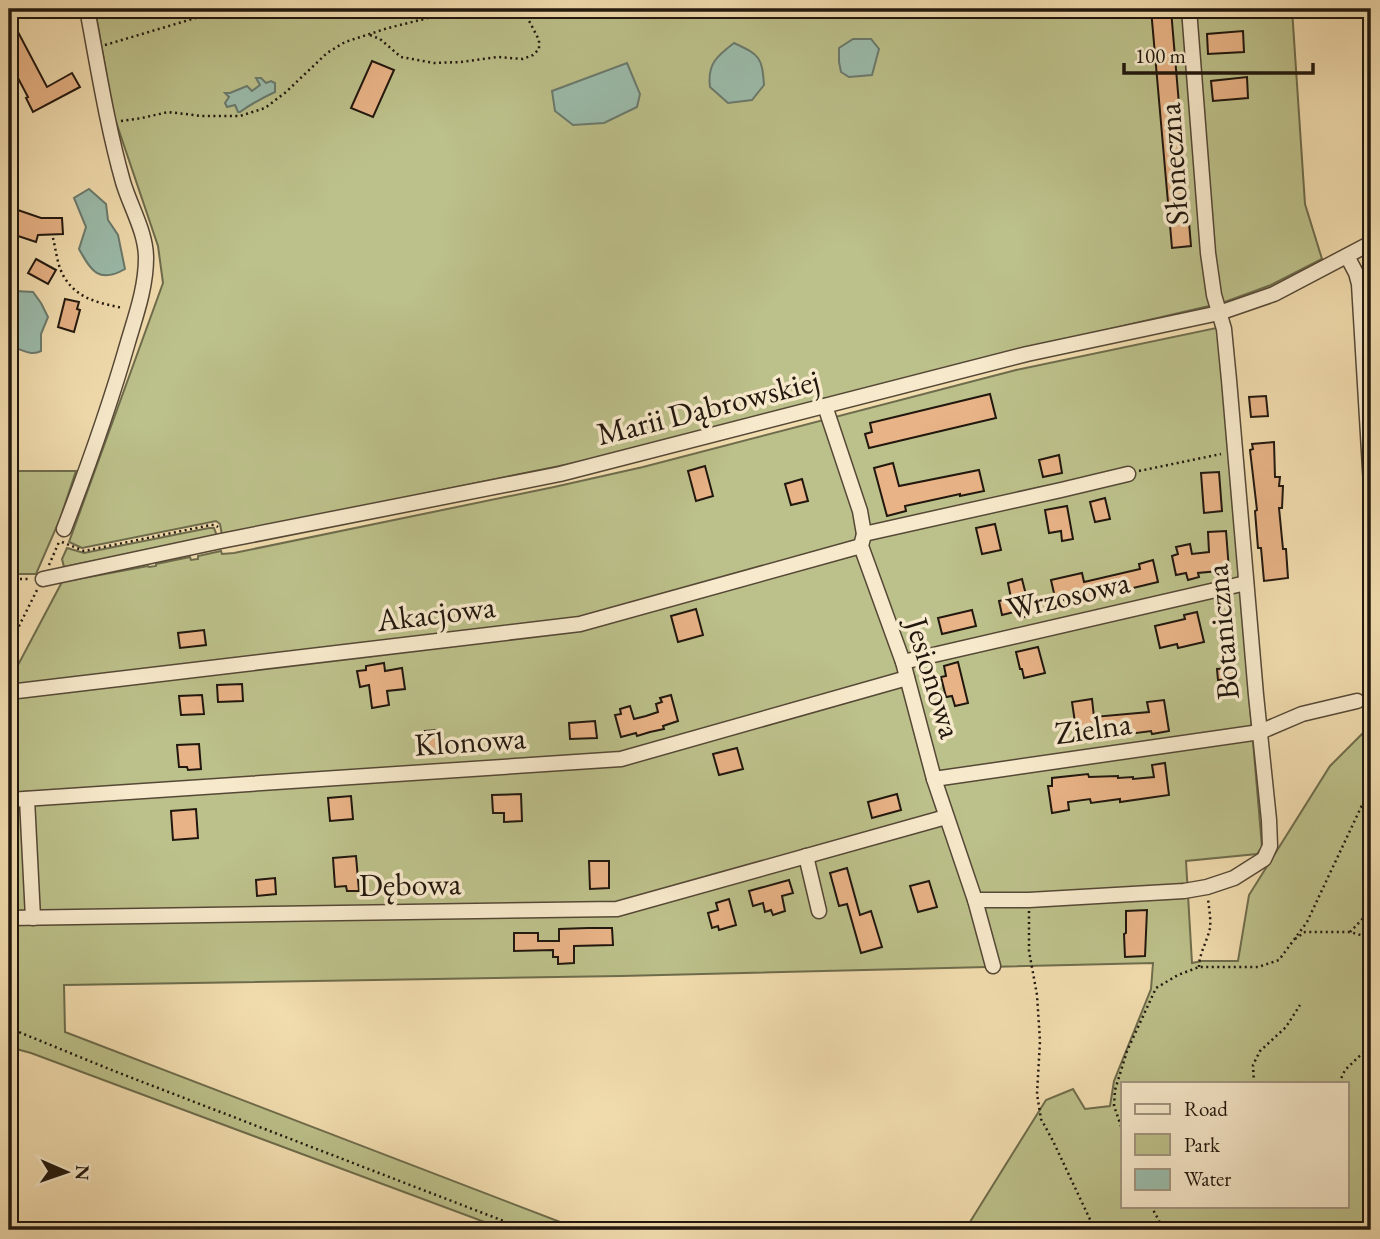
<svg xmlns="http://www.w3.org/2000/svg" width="1380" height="1239" font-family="'EB Garamond',serif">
<rect width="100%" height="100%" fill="#f2ddaf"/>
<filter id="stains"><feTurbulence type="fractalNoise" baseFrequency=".00286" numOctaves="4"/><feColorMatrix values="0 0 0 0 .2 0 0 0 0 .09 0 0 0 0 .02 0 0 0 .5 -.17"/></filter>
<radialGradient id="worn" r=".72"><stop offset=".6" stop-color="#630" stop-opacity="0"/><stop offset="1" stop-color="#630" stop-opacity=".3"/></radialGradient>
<g fill="#bcc08a" stroke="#6e6c4c" stroke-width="2" fill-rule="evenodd">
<path d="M95,9h1197l13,195 17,55 -51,26 -49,18 -207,48 -431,110 -362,74 -2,-11 -4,-3 -134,27 -13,-6 94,-259 -5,-37 -45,-133z"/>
<path d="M1216,328l2,3 44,516 -5,7 -71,7 6,102 10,-2h36l11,-66 81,-129 41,-41v505h-406l81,-130 27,-11 12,20 25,-3 4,-25 37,-92 2,-26 -532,13 -557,9 1,47 516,198h-75l-475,-177 -22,-6v-365l53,-100 86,-16 1,1 7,-1v-2l34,-7 1,3 7,-1v-3l23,-5 1,3 12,-1 320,-66 89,-20 373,-97zM1123,1083h224v123h-224z"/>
<path d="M9,471h67l-16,48 -24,55h-27z"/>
<path d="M209,528h5l3,8 -153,31 -2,-8 5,-11 17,5z"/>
</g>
<g fill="#9bbcac" stroke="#6a7a6d" stroke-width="2">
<path d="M853,39h18l8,10 -7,26 -23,2 -8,-5 -2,-10v-14z"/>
<path d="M734,43c26,12 28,14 30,42l-12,15 -24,3 -18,-16c-3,-23 7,-31 24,-44z"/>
<path d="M627,63l13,31 -3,13 -33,16 -31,2 -18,-14 -3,-20z"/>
<path d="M256,78h5l5,5 5,-2 4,2v9c-13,6 -24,12 -35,20h-2l-3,-7 -8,2 -2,-4 4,-6 -4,-4h5l17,-7 5,5 8,-6z"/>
<path d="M89,189l17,15 2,16 10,15 7,34c-26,15 -34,2 -46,-20l7,-22 -12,-29z"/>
<path d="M15,291l18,1 8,11 7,14 -7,17v17c-11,6 -21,-3 -32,-5v-54z"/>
</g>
<g fill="#e8b386" stroke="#21170e" stroke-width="2">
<path d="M1151,9l20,1 20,236 -19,2z"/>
<path d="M9,15l38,72 25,-14 8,14 -47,25 -7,-14 2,-1 -19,-36z"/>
<path d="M1243,31l1,21 -36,2 -1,-20z"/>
<path d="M372,61l22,9 -21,47 -22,-9z"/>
<path d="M1247,77l1,21 -35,3 -2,-20z"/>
<path d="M12,208l29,10h21l1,16 -25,1 -2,7 -27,-9v-17z"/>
<path d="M36,259l20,11 -8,14 -20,-11z"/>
<path d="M65,299l14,3 -2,7 3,1 -6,22 -16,-5z"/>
<path d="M990,394l6,24 -127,30 -4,-14 7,-2 -2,-9z"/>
<path d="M1266,396l2,20 -17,1 -2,-20z"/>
<path d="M1274,442l1,35h5l-1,9h4l-1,22h-3l4,41h3l2,29 -24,3 -3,-33h-3l-3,-37 2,-1 -7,-60 3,-1 -1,-5z"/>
<path d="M1059,455l3,18 -19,4 -4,-17z"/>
<path d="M893,463l6,23 80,-16 5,21 -24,5v-2l-55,12 1,5 -19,5 -13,-48z"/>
<path d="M705,466l8,30 -17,5 -8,-30z"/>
<path d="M1219,472l3,39 -18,2 -3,-40z"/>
<path d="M802,479l6,22 -17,4 -6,-21z"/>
<path d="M1105,498l5,21 -15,3 -5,-20z"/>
<path d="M1067,506l6,33 -11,2 -1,-10 -12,2 -4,-23z"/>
<path d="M995,524l6,26 -19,4 -6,-26z"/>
<path d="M1226,531l3,39 -31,3 1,4 -11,3 -2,-7 -10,2 -4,-19 6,-2 -2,-7 14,-3 2,10 17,-2 -1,-20z"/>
<path d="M1153,560l5,22 -71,17v2l-11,3 -2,-7 -18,5 -5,-22 31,-7 2,9 56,-13 -1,-5z"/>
<path d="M1022,579l9,36 -11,3 -2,-7 -16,4 -3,-14 12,-3 -3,-15z"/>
<path d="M696,609l7,26 -25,7 -7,-26z"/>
<path d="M972,610l4,16 -34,8 -4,-16z"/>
<path d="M1197,612l7,30 -26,6 -1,-4 -17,4 -5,-22 30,-7 -1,-4z"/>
<path d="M204,630l2,15 -26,3 -2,-15z"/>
<path d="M1038,647l7,26 -21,5 -2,-9h-2l-4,-17z"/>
<path d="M958,662l10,41 -13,3 -3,-10 -6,1 -5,-20 5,-1 -2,-10z"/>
<path d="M384,663l1,8 17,-3 3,21 -18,2 2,14 -17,3 -3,-23 -9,2 -3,-16 9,-1v-4z"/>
<path d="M1233,668v11l-15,1 -1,-11z"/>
<path d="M242,684l1,17 -25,1 -1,-17z"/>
<path d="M202,695l2,19 -23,1 -2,-19z"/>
<path d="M671,695l7,26 -15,5 1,3 -14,3 -13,4 -1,-3 -15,4 -6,-22 6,-1 -1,-5 10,-3 4,13 12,-3 12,-4 -2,-8 6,-2 -2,-4z"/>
<path d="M1092,699l2,18 55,-5 -2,-10 17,-2 5,31 -17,3 -1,-3 -68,9 -1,-5 -5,1 -5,-34z"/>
<path d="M595,721l2,17 -27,1 -1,-16z"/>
<path d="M439,730l1,20 -14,1 -1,-20z"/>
<path d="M199,744l2,25 -13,1 -1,-3h-8l-2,-22z"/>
<path d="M737,748l6,21 -24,6 -6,-21z"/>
<path d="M1165,763l4,32 -49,7v-3l-29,4 -1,-4 -22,3 1,8 -17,3 -4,-27h4v-8l36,-4 1,3 29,-1v2l15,-1v2l21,-2 -2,-12z"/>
<path d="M521,794l1,27 -18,1v-9h-11l-1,-18z"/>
<path d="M897,794l4,16 -29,8 -4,-16z"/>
<path d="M351,796l2,23 -23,2 -2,-23z"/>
<path d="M196,809l2,29 -25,2 -2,-29z"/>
<path d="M356,856l3,35h-12l-1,-5 -11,1 -2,-29z"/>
<path d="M589,861h20v27l-19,1z"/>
<path d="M847,868l13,47 11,-4 11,36 -21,6 -14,-49 -8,2 -9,-33z"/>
<path d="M275,878l1,16 -19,2 -1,-16z"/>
<path d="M789,880l4,13 -11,3 3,15 -12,4 -2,-5 -6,2 -2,-9 -10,3 -4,-15z"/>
<path d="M929,881l8,26 -19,5 -8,-26z"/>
<path d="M729,899l7,26 -17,5 -1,-4 -6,2 -4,-15 10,-3 -2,-7z"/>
<path d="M1147,910l-2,46 -20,1 -1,-23 2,-1v-22z"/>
<path d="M588,928h24l1,17 -39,1v17l-16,1v-7h-5v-7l-39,1v-18h24v8h21v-12z"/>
</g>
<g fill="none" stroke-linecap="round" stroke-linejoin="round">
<g stroke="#554836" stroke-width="10">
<path id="lane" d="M1357,701l14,-4"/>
</g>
<g stroke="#554836" stroke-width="17">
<g id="street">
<path d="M1347,256l9,17 3,11 12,201"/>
<path d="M825,406l35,105 4,23 -3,12 42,116 31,117 41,121 18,66"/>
<path d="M64,529c24,-62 46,-124 64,-187 8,-27 18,-55 18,-84 0,-26 -16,-52 -23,-76 -16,-57 -25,-115 -36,-173"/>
<path d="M864,534l197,-44 67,-16"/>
<path d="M43,579l178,-38 339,-67 467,-120 192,-41 55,-19 97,-51"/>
<path d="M903,662l343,-79"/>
<path d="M9,692l571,-68 281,-78"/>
<path d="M934,779l326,-47 42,-18 55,-13"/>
<path d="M27,799l6,119"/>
<path d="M9,800l612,-41 286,-81"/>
<path d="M806,856l13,55"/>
<path d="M975,900h54l155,-9 23,-4 27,-9 30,-19 6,-13 -1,-26 -13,-125 -27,-315 -5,-51 -10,-34 -6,-42 -19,-244"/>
<path d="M9,918l608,-9 329,-92"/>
</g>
</g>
<g stroke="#21170e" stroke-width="2.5" stroke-dasharray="2 3.5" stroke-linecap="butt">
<path d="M370,35l10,4 21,18 33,6 27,-1 37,-5 25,2 10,-4 6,-6v-9l-16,-31"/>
<path d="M105,45l121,-36"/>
<path d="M121,121l21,-3 26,-6 34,4h38l25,-8 21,-16 41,-39 18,-11 43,-14 76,-19"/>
<path d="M53,238c3,12 4,26 10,37 13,24 36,28 60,33"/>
<path d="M1139,471l82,-17"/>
<path d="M62,542l22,9 127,-26h4l3,2"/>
<path d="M49,565l10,-23"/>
<path d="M9,579h20"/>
<path d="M9,646l28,-56"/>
<path d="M1029,911v40l8,44 3,46 -3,53 4,25 12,22 42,89"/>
<path d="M1350,932l21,-22"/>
<path d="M1295,939l10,-7h45l21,6"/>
<path d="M1199,967c0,-13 8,-25 11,-39 1,-9 -1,-20 -2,-29"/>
<path d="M9,1028l105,43 413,159"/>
<path d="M1254,1083l-1,-18 7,-14 26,-24 14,-22"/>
<path d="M1339,1083l6,-13 26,-25"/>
<path d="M1123,1132l-9,-26 1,-16 12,-39 29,-63 22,-13 21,-8h59l21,-7 28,-38 64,-136"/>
<path d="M1151,1206l13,24"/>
</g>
<use href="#lane" stroke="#f7e9cb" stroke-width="7"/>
<use href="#street" stroke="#f7e9cb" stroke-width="14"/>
</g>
<g text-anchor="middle" stroke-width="7" stroke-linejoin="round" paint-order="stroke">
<g font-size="32" fill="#21170e" stroke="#f7e9cb">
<text transform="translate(1173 164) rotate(-94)" y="11">Słoneczna</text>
<text transform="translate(708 407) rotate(-14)" y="11">Marii Dąbrowskiej</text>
<text transform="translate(1068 595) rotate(-13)" y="11">Wrzosowa</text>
<text transform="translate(436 613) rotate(-7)" y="11">Akacjowa</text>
<text transform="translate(1222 632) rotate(-95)" y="11">Botaniczna</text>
<text transform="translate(934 678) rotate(73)" y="11">Jesionowa</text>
<text transform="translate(1093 728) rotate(-8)" y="11">Zielna</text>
<text transform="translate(470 741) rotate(-4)" y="11">Klonowa</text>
<text transform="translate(410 884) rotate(-1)" y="11">Dębowa</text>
</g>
</g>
<rect width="1380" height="1239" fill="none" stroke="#f2ddaf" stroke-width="35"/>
<rect x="10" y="10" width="1359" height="1218" fill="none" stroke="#21170e" stroke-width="3.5"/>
<rect x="18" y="18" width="1345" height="1204" fill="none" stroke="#21170e" stroke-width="2"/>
<rect x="1121" y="1082" width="228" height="126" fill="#f7e9cb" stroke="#a1957f" stroke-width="2"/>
<rect x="1135" y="1104" width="35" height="10" fill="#f7e9cb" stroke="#a1957f" stroke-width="2"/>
<text x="1184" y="1116" font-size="21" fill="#21170e">Road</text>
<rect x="1135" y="1134" width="35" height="21" fill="#bcc08a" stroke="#a1957f" stroke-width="2"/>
<text x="1184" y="1152" font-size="21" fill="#21170e">Park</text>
<rect x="1135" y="1169" width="35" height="21" fill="#9bbcac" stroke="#a1957f" stroke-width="2"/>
<text x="1184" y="1186" font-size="21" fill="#21170e">Water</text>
<g transform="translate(66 1172) rotate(92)" stroke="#f7e9cb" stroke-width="5" paint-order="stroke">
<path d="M0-5L12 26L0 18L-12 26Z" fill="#21170e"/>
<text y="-10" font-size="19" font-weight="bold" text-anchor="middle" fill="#21170e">N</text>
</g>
<path d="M1124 63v10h189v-10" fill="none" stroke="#21170e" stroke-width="3.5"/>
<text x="1135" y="63" font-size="21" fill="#21170e" stroke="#f7e9cb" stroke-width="5" paint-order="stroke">100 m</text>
<rect width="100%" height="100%" filter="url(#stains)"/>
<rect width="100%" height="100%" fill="url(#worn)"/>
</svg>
